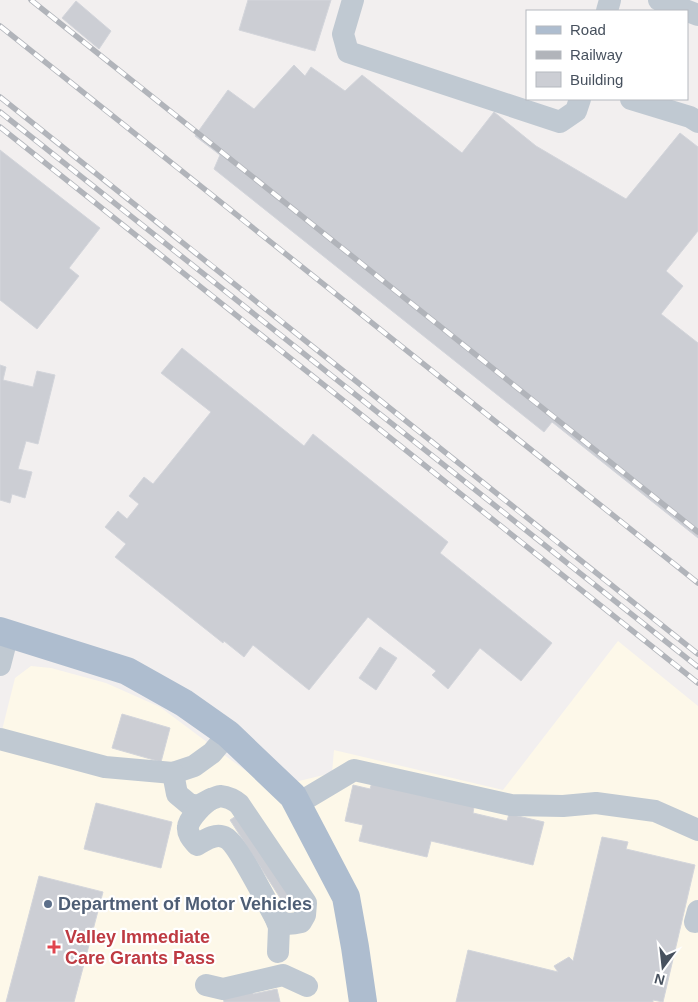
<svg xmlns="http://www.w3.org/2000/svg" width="698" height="1002" font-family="Arial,sans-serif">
<rect width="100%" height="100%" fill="#f2efef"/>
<path fill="#fdf8e9" d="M618,641l80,65v296h-698v-264l15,-60 16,-12 20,2 55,15 54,24 67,50 43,31 62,-15 2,-23 169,40z"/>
<g fill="#ccced4" stroke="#d3d5db">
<path d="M248,0h83l-16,51 -76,-21z"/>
<path d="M76,1l35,30 -12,18 -37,-31z"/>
<path d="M294,65l11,11 6,-9 34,24 17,-16 100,78 32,-41 42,34 90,53 54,-66 18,14v84l-32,40 17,15 -22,28 37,29v195l-146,-116 -8,10 -330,-263 6,-14 -25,-19 33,-46 26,19z"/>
<path d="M0,150l100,78 -31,40 10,8 -42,53 -37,-29z"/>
<path d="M182,348l122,98 9,-12 135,108 -8,11 112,90 -31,38 -41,-33 -32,41 -16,-14 4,-4 -68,-54 -59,73 -56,-45 -9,12 -20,-16 -1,2 -108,-86 11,-13 -21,-17 13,-16 9,8 12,-15 -10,-8 15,-19 9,7 58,-72 -50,-39z"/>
<path d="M0,365l6,2 -3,13 30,7 4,-16 18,4 -17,69 -12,-3 -8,28 14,3 -7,26 -13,-4 -2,9 -10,-3z"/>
<path d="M380,647l17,11 -21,32 -17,-12z"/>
<path d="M122,714l48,14 -9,34 -49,-14z"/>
<path d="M372,782l102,25 -1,6 34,8 2,-7 35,8 -11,43 -102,-24 -4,16 -68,-16 4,-16 -18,-4 8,-36 17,4z"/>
<path d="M96,803l76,19 -11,46 -77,-19z"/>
<path d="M251,806l55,84 -22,14 -54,-84z"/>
<path d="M602,837l26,5 -2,7 69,16 -32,137 -10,-2v2h-197l12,-52 90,22 -4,-6 15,-9 4,4z"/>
<path d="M39,876l64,16 -29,110h-68z"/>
<path d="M277,989l3,13h-56l-1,-5 30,-7v4z"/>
</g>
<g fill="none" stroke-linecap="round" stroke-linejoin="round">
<g stroke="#c0c9d2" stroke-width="22">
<path d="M353,0l-10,34 5,18 212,70 16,-11 4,-12"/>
<path d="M659,0l39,15"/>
<path d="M607,11l3,-11"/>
<path d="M631,99l59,18 8,5"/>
<path d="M0,665l8,-31"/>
<path d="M0,739l105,28 68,6 21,-7 18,-13 16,-19"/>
<path d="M173,773l4,21 12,10 9,2 13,-7"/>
<path d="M220,796c8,1 13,3 19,8l67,99 -1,12 -4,7c-12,3 -16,3 -26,-5 -8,-14 -38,-74 -49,-79 -10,-6 -21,2 -29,7 -4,-5 -10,-11 -9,-18 0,-8 17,-25 24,-28 2,-1 5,-2 8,-3z"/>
<path d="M297,804l57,-34 157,35 52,1 33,-3 59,8 43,19"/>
<path d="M275,917l4,10 -1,25"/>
<path d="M695,922l3,-11"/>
<path d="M206,985l17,4 60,-14 24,11"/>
</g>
<path stroke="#aebdcf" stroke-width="28" d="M0,631l127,40 57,32 44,31 65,62 53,101 9,50 8,55"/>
<g stroke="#b1b4ba" stroke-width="5.5">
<g id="rail">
<path d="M31,0l667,532"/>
<path d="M0,26l698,557"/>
<path d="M0,97c233,185 465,372 698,557"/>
<path d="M0,112l698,555"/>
<path d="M0,127l698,556"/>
</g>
</g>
<use href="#rail" stroke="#fff" stroke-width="4" stroke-dasharray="11" stroke-linecap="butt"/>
</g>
<circle fill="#5c6f8a" stroke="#fff" stroke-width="2" cx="48" cy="904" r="5"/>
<path fill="#e0444e" stroke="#fff" stroke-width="2" d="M51.5 939.5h5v5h5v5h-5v5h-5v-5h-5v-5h5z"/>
<g text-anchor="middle" stroke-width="4.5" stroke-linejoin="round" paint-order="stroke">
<g font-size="18" font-weight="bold" fill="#4e5e75" stroke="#fff" text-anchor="start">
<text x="58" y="910">Department of Motor Vehicles</text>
</g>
<g font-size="18" font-weight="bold" fill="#be3a42" stroke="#fff" text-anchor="start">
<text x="65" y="943">Valley Immediate<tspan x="65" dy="21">Care Grants Pass</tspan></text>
</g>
</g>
<rect x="526" y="10" width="162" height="90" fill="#ffffff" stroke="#b5b9bf"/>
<rect x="536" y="26" width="25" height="8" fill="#aebdcf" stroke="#b5b9bf"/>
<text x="570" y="35" font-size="15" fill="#47515e">Road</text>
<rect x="536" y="51" width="25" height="8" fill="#b1b4ba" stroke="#b5b9bf"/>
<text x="570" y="60" font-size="15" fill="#47515e">Railway</text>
<rect x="536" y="72" width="25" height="15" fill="#ccced4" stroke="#b5b9bf"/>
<text x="570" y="85" font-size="15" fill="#47515e">Building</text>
<g transform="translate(663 967) rotate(195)" stroke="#ffffff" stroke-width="4" paint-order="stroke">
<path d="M0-4L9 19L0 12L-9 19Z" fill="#47515e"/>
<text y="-8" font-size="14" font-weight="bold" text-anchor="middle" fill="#47515e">N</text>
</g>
</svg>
